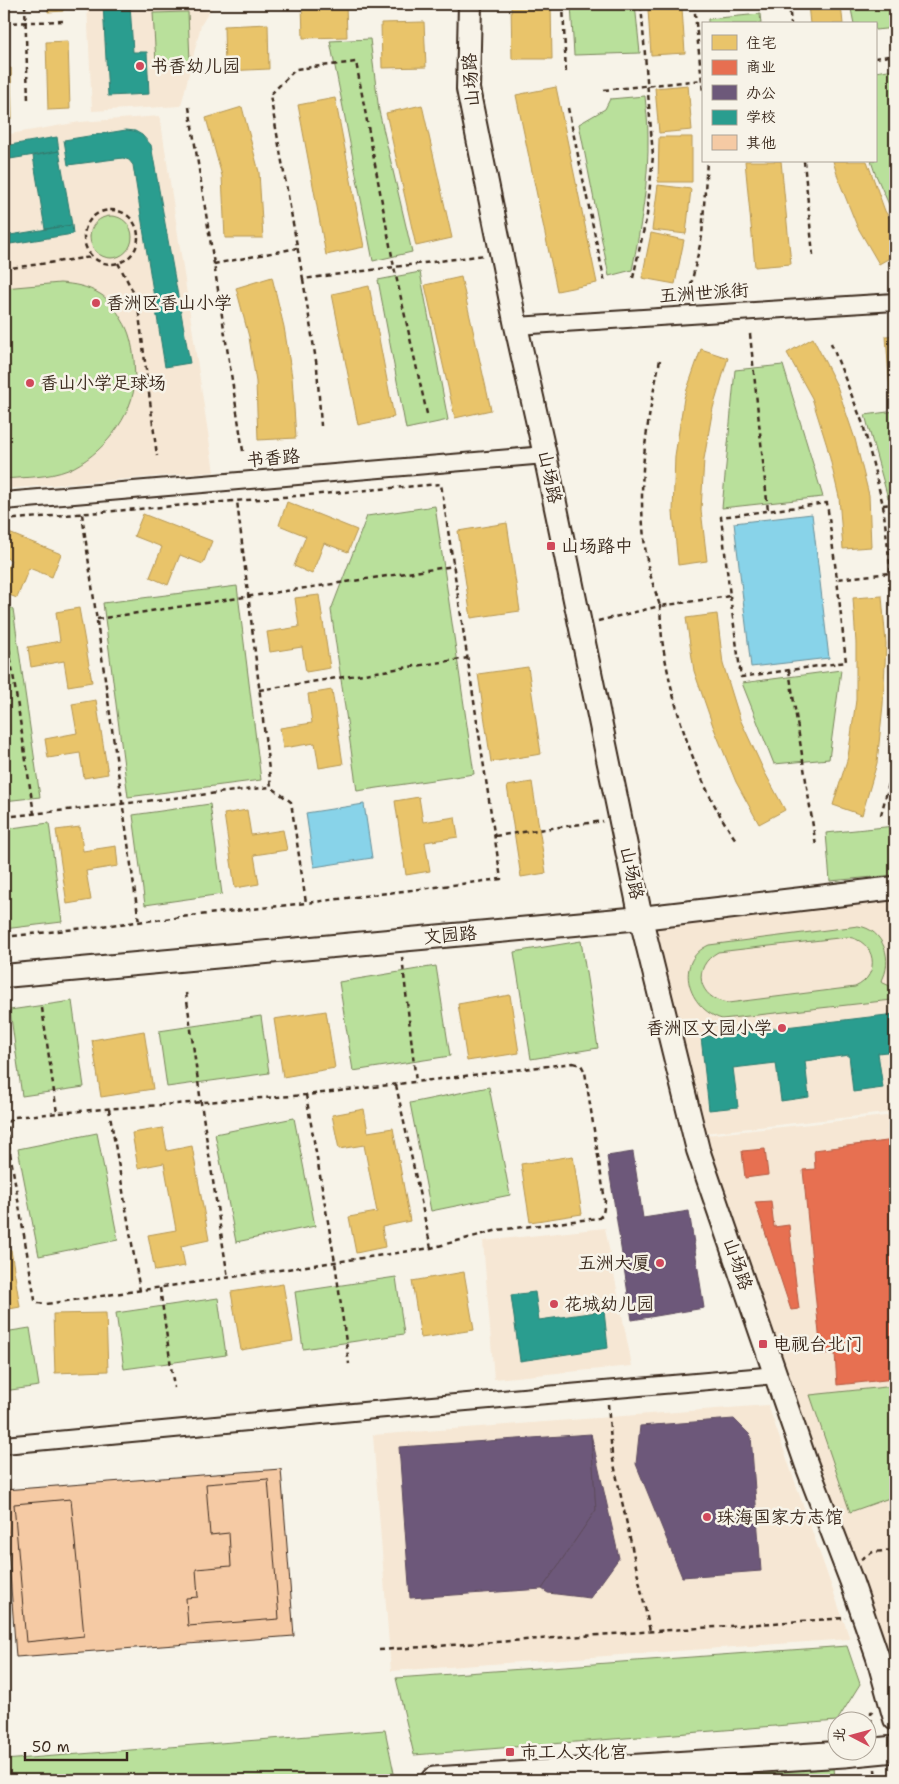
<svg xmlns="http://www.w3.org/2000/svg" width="899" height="1784" font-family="'Shantell Sans','LXGW WenKai TC',sans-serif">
<rect width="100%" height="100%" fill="#f7f3e8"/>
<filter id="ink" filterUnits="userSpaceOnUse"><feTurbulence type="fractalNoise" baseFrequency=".02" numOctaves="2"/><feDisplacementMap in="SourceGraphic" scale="10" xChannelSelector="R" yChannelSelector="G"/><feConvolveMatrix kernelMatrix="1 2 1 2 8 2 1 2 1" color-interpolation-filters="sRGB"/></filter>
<g filter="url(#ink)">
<g fill="#f6e7d4">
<path d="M87,4h127l-13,21 -20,81 -89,5z"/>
<path d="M160,116l54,356 -210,17v-354l76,-13z"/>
<path d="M895,888v224l-200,22 -47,-190 17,-29z"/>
<path d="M895,1115v593l-198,-572z"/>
<path d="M605,1228l27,138 -138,13 -11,-138z"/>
<path d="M768,1405l82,234 -459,32 -18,-236z"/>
</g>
<g fill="#b9e09b" stroke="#7a855c" fill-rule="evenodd">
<path d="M571,4h64l5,49 -66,2z"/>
<path d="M850,4h45v24l-20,2v-6h-21z"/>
<path d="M188,12l2,50 -34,1 -3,-50z"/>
<path d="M760,14l1,10h-53v-5z"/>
<path d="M370,39l9,72 33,141 -39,9 -43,-220z"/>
<path d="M895,69v149l-20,-45 -4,-12h4v-89z"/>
<path d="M645,96c1,13 3,26 3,39 1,45 -7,91 -16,135l-23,6 -30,-152 26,-15 5,-10z"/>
<circle cx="111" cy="237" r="21"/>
<path d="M420,272l28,148 -42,9 -28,-149z"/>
<path d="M60,283c14,1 27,3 40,11 9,5 17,17 22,26 8,12 10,25 12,39 0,7 1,13 1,20 -1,37 -34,77 -67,91 -20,8 -43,7 -64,9v-191z"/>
<path d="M783,365l40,132 -101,11 13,-138z"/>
<path d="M895,411v86l-7,1 -23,-83z"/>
<path d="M435,506l39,268 -117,17 -26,-181 36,-94z"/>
<path d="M237,586l24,194 -133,17 -25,-194z"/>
<path d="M4,603l9,6 27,188 -36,4z"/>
<path d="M841,670l-12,89 -55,5 -32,-81z"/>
<path d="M210,804l12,90 -77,11 -12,-90z"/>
<path d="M49,823l13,99 -58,7v-100z"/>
<path d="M895,826v49l-65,6 -4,-48z"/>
<path d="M858,926c26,3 36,35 23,56l9,4 2,14 -170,19c-34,-10 -49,-58 -13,-74zM847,937c29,3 35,38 8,50l-127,16c-30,-4 -37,-36 -10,-51z"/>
<path d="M581,941l17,107 -67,11 -17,-107z"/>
<path d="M436,966l14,90 -97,15 -14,-89z"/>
<path d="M72,1001l12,86 -62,9 -12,-86z"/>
<path d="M261,1016l8,57 -102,14 -8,-56z"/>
<path d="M489,1087l21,108 -79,16 -21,-108z"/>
<path d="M294,1118l21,108 -79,16 -21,-108z"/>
<path d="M97,1133l21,107 -79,16 -21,-107z"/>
<path d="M396,1277l8,57 -101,15 -8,-57z"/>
<path d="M218,1298l8,57 -102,14 -8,-56z"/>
<path d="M30,1328l9,58 -35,5v-59z"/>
<path d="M895,1386v58l-3,1 3,27v24l-45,16 -40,-117z"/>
<path d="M847,1646l13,38 -23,37 -423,34 -18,-77z"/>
<path d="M385,1730l9,43 -110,7h-280v-20z"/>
<path d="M834,1767l1,13h-180z"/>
</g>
<g fill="#88d3e9" stroke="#698f98">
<path d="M812,514l17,144 -78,9 -17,-144z"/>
<path d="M364,804l8,54 -58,9 -8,-54z"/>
</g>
<g fill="#e9c46a" stroke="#b59653">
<path d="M48,4h15v7l-15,1z"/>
<path d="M302,4h44l1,33 -44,1z"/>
<path d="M511,4h40l1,55h-40z"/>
<path d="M808,4h33l2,20h-33z"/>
<path d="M682,8l3,45 -34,2 -3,-45z"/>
<path d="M424,22l2,45 -44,1 -1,-45z"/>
<path d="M268,24l1,45 -44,2 -1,-45z"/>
<path d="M68,41l2,68 -22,1 -2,-68z"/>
<path d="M4,68h7l1,50 -8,1z"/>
<path d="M688,85l4,45 -33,3 -4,-45z"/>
<path d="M556,87l41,196 -40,8 -41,-196z"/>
<path d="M335,98l29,149 -38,8 -28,-150z"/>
<path d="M422,105l30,133 -36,8 -30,-133z"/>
<path d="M242,107l17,65 4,66h-38l-3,-62 -16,-58z"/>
<path d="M659,137h33v45h-34z"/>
<path d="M745,161h36l10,103 -36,3z"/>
<path d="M833,161h34l18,50 10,16v28l-16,9 -22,-38 -18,-45z"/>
<path d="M658,185l33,4 -5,45 -34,-4z"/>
<path d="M651,233l33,7 -9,44 -33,-6z"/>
<path d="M272,277l12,50 8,50 4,61 -38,2 -2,-58 -7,-45 -13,-49z"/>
<path d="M461,277l30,133 -36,8 -30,-133z"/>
<path d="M369,286l25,131 -36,8 -26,-131z"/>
<path d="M895,335v70h-4l-5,-69z"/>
<path d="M813,338l24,48 18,53 14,56 2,52 -28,2 -4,-52 -12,-51 -15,-48 -25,-45z"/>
<path d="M701,349l27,9 -15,50 -9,51 -3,51 6,51 -29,4 -5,-53 2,-56 9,-58z"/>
<path d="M287,502l70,28 -9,22 -24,-9 -12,31 -18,-8 12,-30 -27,-11z"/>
<path d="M143,514l69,27 -9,23 -23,-9 -12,30 -18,-8 12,-30 -28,-11z"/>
<path d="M507,523l13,88 -49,7 -13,-87z"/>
<path d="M4,531l57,23 -9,23 -23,-9 -12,30 -13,-5v-16l7,-17 -7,-3z"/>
<path d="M319,595l11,73 -24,4 -4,-25 -32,5 -3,-20 32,-5 -4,-29z"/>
<path d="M882,596l4,48 -3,61 -6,58 -15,52 -29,-10 15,-48 8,-57v-57l-3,-45z"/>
<path d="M79,608l13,74 -24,4 -4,-25 -33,6 -3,-20 32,-6 -4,-29z"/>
<path d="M717,614l6,50 17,55 24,52 21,39 -26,14 -23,-42 -23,-56 -19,-55 -8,-53z"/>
<path d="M528,667l13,87 -50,8 -13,-88z"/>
<path d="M332,690l11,74 -24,4 -4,-25 -32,5 -3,-20 32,-5 -4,-29z"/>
<path d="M96,700l12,74 -24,4 -4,-25 -32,5 -3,-19 32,-6 -5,-29z"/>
<path d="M532,782l14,91 -25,4 -14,-91z"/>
<path d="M419,797l4,25 32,-5 3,20 -33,5 5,29 -24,4 -11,-74z"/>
<path d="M247,810l4,25 32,-5 4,20 -33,5 5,29 -24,4 -11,-74z"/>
<path d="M80,827l3,24 33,-5 2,20 -32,5 5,29 -24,4 -11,-74z"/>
<path d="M510,995l9,58 -52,8 -9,-57z"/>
<path d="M326,1011l9,57 -52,9 -9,-58z"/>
<path d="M144,1031l9,58 -52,8 -9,-57z"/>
<path d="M364,1109l4,23 25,-4 17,93 -28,6 3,20 -29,6 -7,-36 28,-5 -13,-67 -25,4 -7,-34z"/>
<path d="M163,1128l4,23 25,-5 17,94 -28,6 4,20 -30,5 -7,-36 28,-5 -12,-67 -26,5 -6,-35z"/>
<path d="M573,1156l9,58 -52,8 -9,-58z"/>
<path d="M11,1250l9,57 -16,3v-59z"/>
<path d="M464,1272l10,58 -53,8 -9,-57z"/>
<path d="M283,1284l10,57 -52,9 -10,-58z"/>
<path d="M106,1313l2,58 -53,2 -2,-59z"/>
</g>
<g fill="#e76f51" stroke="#b35a42">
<path d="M895,1140v239l-58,6 -2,-32 -14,1 -18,-184 12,-1 -1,-19z"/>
<path d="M765,1149l3,26 -23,3 -3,-27z"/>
<path d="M771,1201l3,26 15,-2 10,84 -8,1 -36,-108z"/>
</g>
<g fill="#6d597a" stroke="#5e4b5e">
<path d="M633,1152l10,66 46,-7 15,97 -72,12 -25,-164z"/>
<path d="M734,1419l17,17 10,135 -79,6 -46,-113 4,-38z"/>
<path d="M591,1434l5,76 -54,79 -132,9 -11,-151z"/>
<path d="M591,1434l28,124 -29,40 -42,-5 -6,-4 54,-79z"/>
</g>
<g fill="#2a9d8f" stroke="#2f7a6d">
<path d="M103,4h27l3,48h14l2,42 -41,2z"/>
<path d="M126,130l9,1 7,4 9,10 39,218 -25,4 -32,-202 -4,-5 -6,-2 -55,7 -4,-25z"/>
<path d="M57,137l2,14 -55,9v-14z"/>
<path d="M59,151l13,74 -27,4 -12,-73z"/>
<path d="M72,225l1,9 -69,11v-9z"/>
<path d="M895,1014v37l-17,2 5,35 -30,4 -4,-37 -44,6 4,36 -28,4 -5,-38 -43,5 5,39 -29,3 -8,-73z"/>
<path d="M535,1292l4,28 65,-9 4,37 -88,13 -9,-66z"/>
</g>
<g fill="#f5caa4" stroke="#3b2a1e">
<path d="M281,1469l13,167 -278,21 -12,-167z"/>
<path d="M268,1479l11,140 -91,7 -2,-28 12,-1 -2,-28 35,-3 -2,-33 -19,2 -4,-51z"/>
<path d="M71,1499l13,137 -58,6 -12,-138z"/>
</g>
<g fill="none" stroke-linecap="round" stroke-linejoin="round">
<g stroke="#3b2a1e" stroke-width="20">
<g id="street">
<path d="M516,326l379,-24"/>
<path d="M4,501l541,-46"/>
<path d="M4,1445l370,-35 403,-35"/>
</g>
</g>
<g stroke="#3b2a1e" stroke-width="26">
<g id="secondary">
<path d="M470,4l-2,85 48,237 29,129 97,468 56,227 108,313 45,117 27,78 17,61"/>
<path d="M4,976l637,-58 254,-30"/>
</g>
</g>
<g stroke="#3b2a1e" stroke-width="29">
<path id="primary" d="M434,1780l410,-26 51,-5"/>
</g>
<g stroke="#3b2a1e" stroke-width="2.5" stroke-dasharray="5 4" stroke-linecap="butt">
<path d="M25,4l3,97"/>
<path d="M563,4l3,71"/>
<path d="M694,4l9,88"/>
<path d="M789,4l2,20"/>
<path d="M4,23l61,-2"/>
<path d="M875,58l20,-3"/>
<path d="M604,90l99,-10"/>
<path d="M189,107l25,157"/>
<path d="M568,108l37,175"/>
<path d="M804,161l9,94"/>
<circle cx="111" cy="237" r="27"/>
<path d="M118,263l19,36 20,157"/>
<path d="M4,269l88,-12"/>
<path d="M633,278l14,-63 6,-59 -12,-152"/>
<path d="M303,279l14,88 4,59"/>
<path d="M691,285l11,-49 5,-75"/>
<path d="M750,334l18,177"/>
<path d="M831,343l32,81 20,81 12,105"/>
<path d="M660,360c-15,69 -25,135 -12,206 3,13 8,27 12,40l70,-10 -9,-79 106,-14 10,76 54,-6"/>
<path d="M427,414l-33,-147 -38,-205 -60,7 -26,26 33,184 182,-24"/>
<path d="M243,451l-29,-187 83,-16"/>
<path d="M883,505l12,-1"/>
<path d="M82,514l57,408"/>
<path d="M4,520l437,-36 60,395 -195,24"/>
<path d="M730,596l11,81 105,-15 -9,-83"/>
<path d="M4,614l30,200"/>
<path d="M97,619l357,-53"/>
<path d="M598,621l62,-15c1,15 1,31 4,46 11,63 35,136 72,188"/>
<path d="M789,670l27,176"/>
<path d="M259,690l209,-32"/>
<path d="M881,815l13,-51 1,-20"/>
<path d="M4,817l267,-30 -34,-286"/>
<path d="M495,836l108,-15"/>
<path d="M4,937l302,-34 -15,-101 -20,-15"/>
<path d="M402,957l14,125"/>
<path d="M186,993l15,110 27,175"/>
<path d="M42,1008l15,105"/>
<path d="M573,1063l8,2 4,7 20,129 -2,13 -4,4 -101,12 -67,18 -385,56 -8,-1 -3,-3 -28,-165 2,-14 5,-4 89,-8 203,-14z"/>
<path d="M396,1085l35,163"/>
<path d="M306,1095l29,167 14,102"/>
<path d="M109,1109l31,182"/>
<path d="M160,1288l14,100"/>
<path d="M608,1404l4,51 38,176"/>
<path d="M861,1559l12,-7 22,-2"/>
<path d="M379,1650l467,-32"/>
<path d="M872,1733l-1,-21 5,-1"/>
<path d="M875,1769l1,11"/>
</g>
<use href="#street" stroke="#f7f3e8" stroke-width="16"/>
<use href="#secondary" stroke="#f7f3e8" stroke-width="22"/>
<use href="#primary" stroke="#f7f3e8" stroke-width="25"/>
</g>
</g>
<g fill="#d1495b" stroke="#f7f3e8" stroke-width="2">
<circle cx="140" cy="66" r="5"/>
<circle cx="96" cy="303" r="5"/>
<circle cx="30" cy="383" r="5"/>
<rect x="546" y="541" width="10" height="10" rx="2.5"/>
<circle cx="782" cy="1028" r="5"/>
<circle cx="660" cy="1263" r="5"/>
<circle cx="554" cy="1304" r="5"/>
<rect x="758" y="1339" width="10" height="10" rx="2.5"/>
<circle cx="707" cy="1517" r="5"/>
<rect x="505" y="1747" width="10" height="10" rx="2.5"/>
</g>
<g text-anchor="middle" stroke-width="5" stroke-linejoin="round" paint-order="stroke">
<g font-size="18" fill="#3b2a1e" stroke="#f7f3e8" text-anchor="start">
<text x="150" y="72">书香幼儿园</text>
<text x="106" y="309">香洲区香山小学</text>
<text x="40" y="389">香山小学足球场</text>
<text x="561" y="552">山场路中</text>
<text x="772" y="1034" text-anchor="end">香洲区文园小学</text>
<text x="650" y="1269" text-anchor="end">五洲大厦</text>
<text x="564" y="1310">花城幼儿园</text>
<text x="773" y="1350">电视台北门</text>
<text x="717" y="1523">珠海国家方志馆</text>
<text x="520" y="1758">市工人文化宫</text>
</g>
<g font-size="18" fill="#3b2a1e" stroke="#f7f3e8">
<text transform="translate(471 80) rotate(-94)" y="6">山场路</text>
<text transform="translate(704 293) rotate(-4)" y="6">五洲世派街</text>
<text transform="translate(273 458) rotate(-5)" y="6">书香路</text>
<text transform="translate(550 477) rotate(78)" y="6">山场路</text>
<text transform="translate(632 873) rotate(78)" y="6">山场路</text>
<text transform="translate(450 935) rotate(-5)" y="6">文园路</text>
<text transform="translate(738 1264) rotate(71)" y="6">山场路</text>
</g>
</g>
<rect width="899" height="1784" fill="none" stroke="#f7f3e8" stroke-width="20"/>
<rect x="10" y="10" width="879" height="1764" fill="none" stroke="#3b2a1e" stroke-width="2" filter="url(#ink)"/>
<rect x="702" y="22" width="175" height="140" fill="#f7f3e8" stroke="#aca397"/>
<rect x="712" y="35" width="25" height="15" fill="#e9c46a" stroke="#aca397"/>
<text x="746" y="48" font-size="15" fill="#3b2a1e">住宅</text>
<rect x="712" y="60" width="25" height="15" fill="#e76f51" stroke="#aca397"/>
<text x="746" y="72" font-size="15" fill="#3b2a1e">商业</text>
<rect x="712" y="85" width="25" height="15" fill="#6d597a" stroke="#aca397"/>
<text x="746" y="98" font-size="15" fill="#3b2a1e">办公</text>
<rect x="712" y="110" width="25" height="15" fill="#2a9d8f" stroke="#aca397"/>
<text x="746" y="122" font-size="15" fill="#3b2a1e">学校</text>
<rect x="712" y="135" width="25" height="15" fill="#f5caa4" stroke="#aca397"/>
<text x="746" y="148" font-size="15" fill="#3b2a1e">其他</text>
<g transform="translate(852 1736) rotate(276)"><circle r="24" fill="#f7f3e8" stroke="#aca397"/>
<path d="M0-4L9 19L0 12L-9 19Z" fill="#d1495b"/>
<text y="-8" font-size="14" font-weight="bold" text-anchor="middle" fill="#3b2a1e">北</text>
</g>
<path d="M25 1752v8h102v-8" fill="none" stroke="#3b2a1e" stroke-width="2.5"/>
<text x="32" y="1752" font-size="15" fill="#3b2a1e" stroke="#f7f3e8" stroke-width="4" paint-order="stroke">50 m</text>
</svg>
